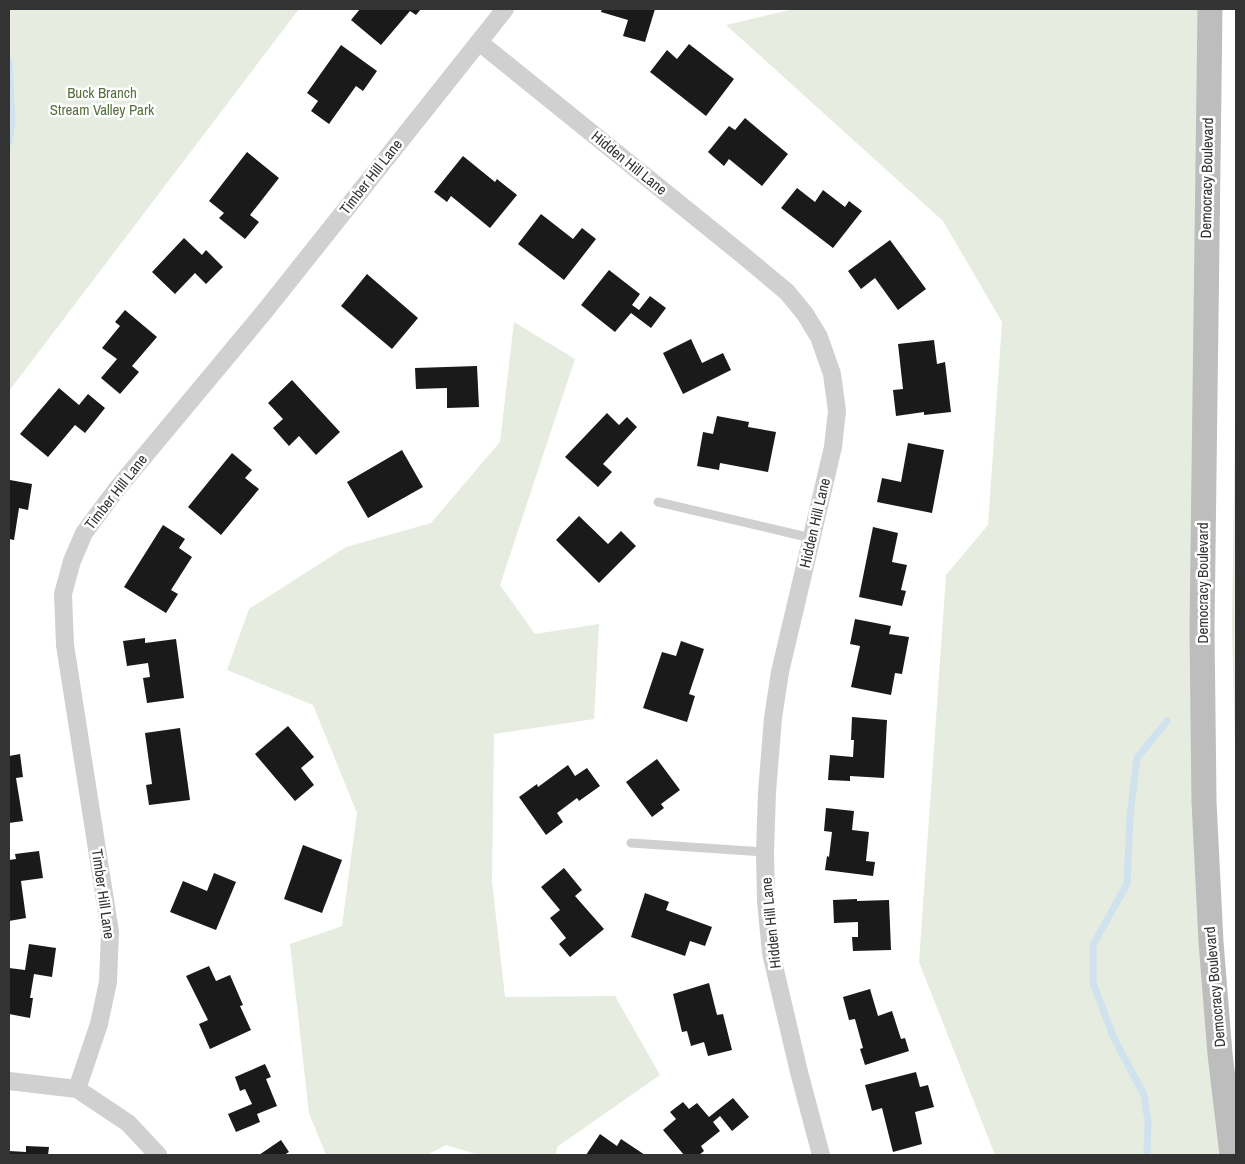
<svg xmlns="http://www.w3.org/2000/svg" width="1245" height="1164" font-family="'Archivo Narrow',sans-serif">
<rect width="100%" height="100%" fill="#fff"/>
<g fill="#e6ecdf">
<path d="M9,9h290l-290,382z"/>
<path d="M794,9h416l-8,619 30,527h-237l-76,-193 27,-387 42,-50 14,-203 -59,-101 -217,-196z"/>
<path d="M514,322l61,37 -75,226 35,49 64,-10 -5,95 -100,15 -2,147 13,116 110,-1 45,79 -103,72 -1,8h-77l-33,-10 -19,10h-101l-17,-42 -19,-169 52,-18 15,-113 -44,-108 -86,-35 22,-61 97,-62 85,-24 69,-81z"/>
<path d="M1236,349v442l-4,-164z"/>
</g>
<g fill="none" stroke-linecap="round" stroke-linejoin="round">
<g stroke="#cfe2ee" stroke-width="7">
<path d="M9,62l3,61 -3,19"/>
<path d="M1147,1155l1,-34 -4,-26 -31,-59 -20,-53v-38l34,-61 3,-68 7,-58 30,-37"/>
</g>
</g>
<g fill="#1a1a1a">
<path d="M360,9h61l-5,6 -6,-4 -29,34 -30,-25z"/>
<path d="M602,9h53l-10,33 -22,-6 5,-16 -27,-8z"/>
<path d="M689,44l45,35 -28,37 -56,-44 17,-22 10,9z"/>
<path d="M341,45l36,26 -14,20 -7,-5 -27,38 -18,-13 7,-10 -11,-8z"/>
<path d="M745,118l43,36 -26,32 -33,-27 -5,7 -16,-14 21,-26 6,4z"/>
<path d="M247,152l32,26 -29,37 9,7 -14,17 -26,-21 5,-5 -15,-12z"/>
<path d="M463,156l32,26 2,-3 20,16 -27,33 -39,-32 -4,6 -13,-10z"/>
<path d="M797,188l18,14 8,-12 22,17 4,-6 13,10 -29,37 -52,-40z"/>
<path d="M541,214l32,25 9,-11 14,11 -32,41 -46,-36z"/>
<path d="M184,238l18,17 4,-5 17,17 -17,17 -11,-11 -20,21 -23,-22z"/>
<path d="M890,240l36,49 -28,21 -23,-32 -14,11 -13,-18z"/>
<path d="M609,270l31,24 -8,11 7,5 11,-14 16,12 -15,20 -20,-15 -16,19 -34,-27z"/>
<path d="M367,274l51,44 -26,31 -51,-43z"/>
<path d="M125,310l32,27 -25,29 7,6 -19,22 -19,-16 16,-19 -15,-11 18,-22 -5,-4z"/>
<path d="M691,339l11,24 21,-10 8,17 -48,24 -20,-41z"/>
<path d="M934,340l3,24 8,-2 6,50 -27,3v-3l-28,4 -3,-26 10,-1 -5,-45z"/>
<path d="M477,366l2,41 -32,1v-20l-31,1 -1,-21z"/>
<path d="M292,380l48,52 -24,23 -17,-19 -10,10 -16,-18 10,-9 -15,-16z"/>
<path d="M59,388l20,17 9,-11 17,14 -20,25 -10,-8 -27,32 -28,-23z"/>
<path d="M607,413l12,12 8,-8 10,10 -34,37 9,8 -14,15 -33,-30z"/>
<path d="M717,416l32,6 -1,5 28,5 -8,40 -48,-9 -1,7 -22,-4 6,-34 10,2z"/>
<path d="M908,443l36,7 -12,63 -55,-11 5,-24 19,4z"/>
<path d="M402,450l21,37 -55,31 -21,-36z"/>
<path d="M232,453l20,17 -7,8 14,11 -38,46 -33,-28z"/>
<path d="M10,480l22,4 -4,26 -9,-2 -5,32 -5,-1z"/>
<path d="M579,516l29,28 13,-13 15,15 -37,37 -43,-43z"/>
<path d="M163,525l22,14 -6,9 13,9 -21,33 7,4 -12,19 -42,-26z"/>
<path d="M873,527l25,6 -6,29 15,3 -6,25 5,1 -4,15 -43,-9z"/>
<path d="M855,619l36,7 -2,8 20,3 -7,37 -7,-1 -4,22 -40,-8 9,-41 -10,-2z"/>
<path d="M145,638v5l31,-4 8,59 -37,5 -4,-25 7,-1 -2,-14 -21,3 -4,-25z"/>
<path d="M681,641l23,8 -15,45 6,2 -8,26 -44,-14 19,-56 14,4z"/>
<path d="M852,717l35,3 -3,58 -34,-2v5l-22,-1 2,-25 23,2 1,-17h-3z"/>
<path d="M288,726l26,31 -13,11 13,17 -19,16 -40,-47z"/>
<path d="M180,728l10,72 -41,5 -3,-20 6,-1 -7,-51z"/>
<path d="M20,754l3,23 -7,1 7,43 -14,2v-67z"/>
<path d="M657,759l23,31 -19,14 3,4 -12,9 -26,-35z"/>
<path d="M568,765l7,11 12,-8 13,18 -21,15 -2,-3 -20,15 6,9 -17,13 -27,-38 18,-13 1,3z"/>
<path d="M826,808l28,3 -2,19 17,2 -3,29 9,1 -2,14 -48,-6 2,-14 2,1 3,-25 -8,-1z"/>
<path d="M303,845l39,15 -20,53 -38,-14z"/>
<path d="M39,851l4,27 -22,3 5,37 -17,3v-61l7,-1 -1,-5z"/>
<path d="M564,868l18,22 -7,6 29,33 -34,28 -11,-13 7,-6 -16,-20 10,-8 -19,-23z"/>
<path d="M214,873l22,9 -20,48 -46,-18 13,-31 24,10z"/>
<path d="M645,893l24,9 -3,8 46,17 -7,19 -15,-5 -5,15 -54,-19z"/>
<path d="M857,899v2l32,-1 2,50 -38,1 -1,-14h6v-15l-24,1 -1,-23z"/>
<path d="M29,944l27,4 -4,29 -18,-3 -4,24h3l-3,20 -21,-4v-46l16,2z"/>
<path d="M209,966l7,15 14,-6 13,30 -3,1 11,24 -41,19 -11,-25 9,-4 -22,-44z"/>
<path d="M709,983l8,32 6,-1 9,36 -24,6 -4,-14 -13,4 -4,-15 -5,1 -9,-38z"/>
<path d="M870,989l8,27 14,-5 9,28 4,-1 4,13 -44,14 -5,-16 3,-1 -8,-29 -6,1 -6,-23z"/>
<path d="M265,1064l6,13 -5,2 11,27 -20,8 3,8 -24,10 -8,-18 24,-10 -7,-15 -5,2 -5,-14z"/>
<path d="M916,1072l4,15 8,-2 6,22 -19,5 7,32 -29,8 -11,-44 -10,3 -7,-26z"/>
<path d="M733,1098l16,19 -17,14 -12,-15 -7,6 7,9 -19,15 3,5 -5,4h-15l-21,-25 13,-11 -6,-7 13,-10 6,7 8,-6 12,14z"/>
<path d="M600,1134l17,12 4,-7 24,16h-59z"/>
<path d="M281,1140l8,12 -5,3h-25z"/>
<path d="M26,1146l23,1 -1,8h-39v-4l17,1z"/>
</g>
<g fill="none" stroke-linecap="round" stroke-linejoin="round">
<g stroke="#d0d0d0" stroke-width="9">
<path d="M658,502l153,36"/>
<path d="M631,843l134,9"/>
</g>
<g stroke="#d0d0d0" stroke-width="18">
<path d="M479,42l260,210 48,40 18,22 14,23 13,37 5,37 -4,36 -53,225 -7,46 -6,74 -2,60 1,49 5,52 28,119 22,83"/>
<path d="M9,1081l68,8 51,34 30,32"/>
<path d="M77,1089l22,-65 9,-42 2,-50 -45,-287 -2,-51 9,-33 12,-28 32,-43 149,-179 240,-302"/>
</g>
<path stroke="#bdbdbd" stroke-width="25" d="M1210,9l-8,619 2,174 7,140 9,112 12,101"/>
</g>
<g text-anchor="middle" stroke-width="5" stroke-linejoin="round" paint-order="stroke">
<g font-size="15" fill="#56703f" stroke="#fff">
<text x="102" y="98">Buck Branch<tspan x="102" dy="17">Stream Valley Park</tspan></text>
</g>
<g font-size="15" fill="#333" stroke="#fff">
<text transform="translate(629 163) rotate(39)" y="5">Hidden Hill Lane</text>
<text transform="translate(371 177) rotate(-52)" y="5">Timber Hill Lane</text>
<text transform="translate(1207 178) rotate(-89)" y="5">Democracy Boulevard</text>
<text transform="translate(116 492) rotate(-52)" y="5">Timber Hill Lane</text>
<text transform="translate(815 523) rotate(-77)" y="5">Hidden Hill Lane</text>
<text transform="translate(1203 583) rotate(-90)" y="5">Democracy Boulevard</text>
<text transform="translate(103 894) rotate(82)" y="5">Timber Hill Lane</text>
<text transform="translate(771 923) rotate(-96)" y="5">Hidden Hill Lane</text>
<text transform="translate(1215 987) rotate(-95)" y="5">Democracy Boulevard</text>
</g>
</g>
<rect width="1245" height="1164" fill="none" stroke="#333333" stroke-width="20"/>
</svg>
